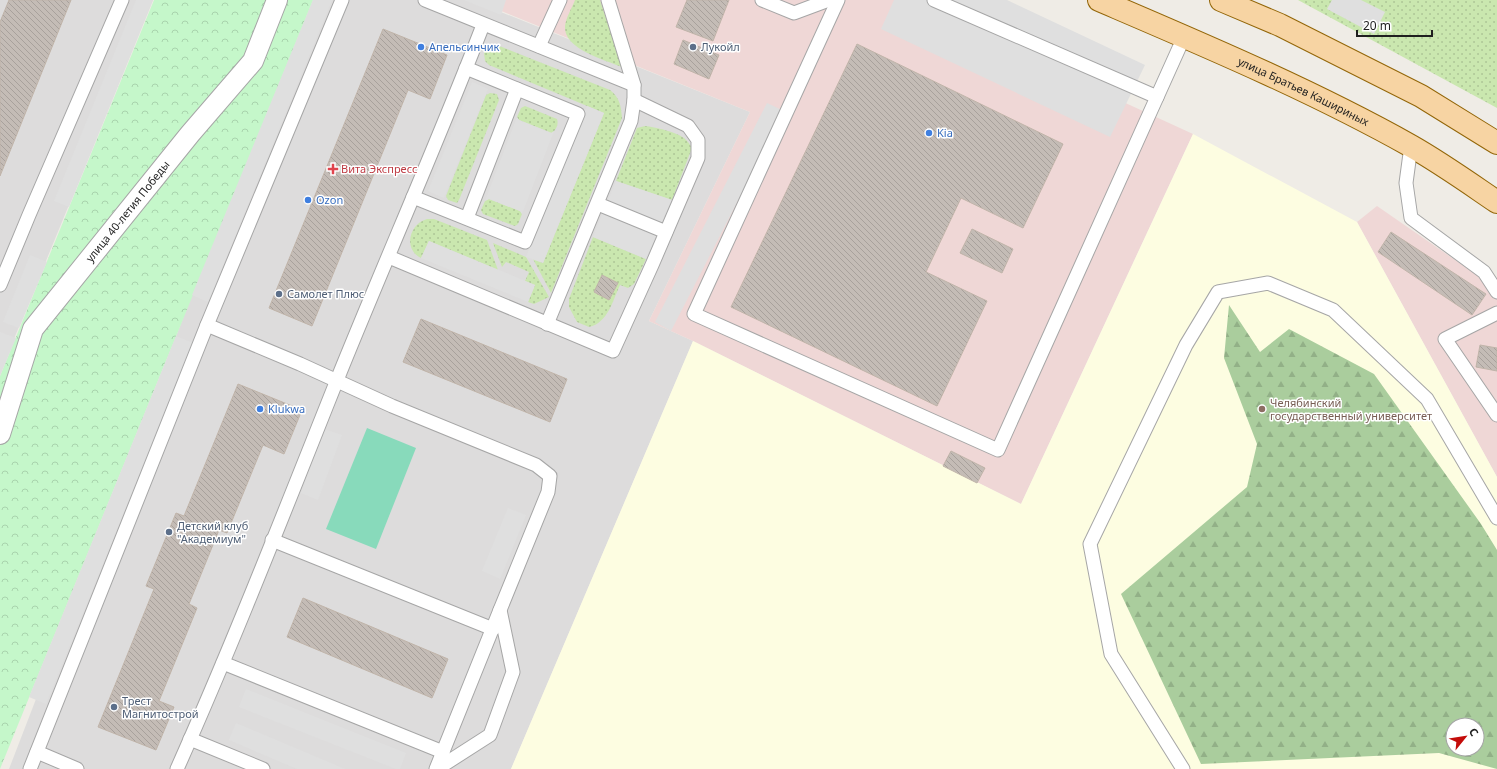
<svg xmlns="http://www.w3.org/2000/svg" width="1497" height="769" font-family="'Noto Sans',sans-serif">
<defs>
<pattern id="grass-dots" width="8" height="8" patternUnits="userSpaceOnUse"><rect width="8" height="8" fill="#cae7af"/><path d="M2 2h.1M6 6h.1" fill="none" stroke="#adc696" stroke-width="1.8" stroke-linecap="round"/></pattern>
<pattern id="forest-firs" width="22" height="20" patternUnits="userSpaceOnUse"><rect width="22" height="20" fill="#aacd9d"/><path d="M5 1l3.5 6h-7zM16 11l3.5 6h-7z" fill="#92b087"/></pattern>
<pattern id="park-crowns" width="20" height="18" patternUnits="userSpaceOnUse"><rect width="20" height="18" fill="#c5f7ca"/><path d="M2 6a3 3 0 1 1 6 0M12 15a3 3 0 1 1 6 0" fill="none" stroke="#a9d3ad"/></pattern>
<pattern id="building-back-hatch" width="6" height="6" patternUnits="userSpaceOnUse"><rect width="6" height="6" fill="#c4bcb6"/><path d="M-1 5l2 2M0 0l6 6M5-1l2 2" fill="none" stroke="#a8a19c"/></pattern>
</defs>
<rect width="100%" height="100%" fill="#efece6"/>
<g fill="#dddcdc">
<path d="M0,0h153l-153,373z"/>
<path d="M313,0h158l279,112 -101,209 44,20 -182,428h-502l183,-474z"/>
</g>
<g fill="#efd7d6">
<path d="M474,0h427l292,134 -172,370 -328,-163 -44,-20 101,-209z"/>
<path d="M1377,206l120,83v188l-140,-255z"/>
</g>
<path fill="#fdfde1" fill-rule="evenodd" d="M1193,134l164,88 140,255v292h-986l182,-428 328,163zM1453,725h24v24h-24z"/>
<g fill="url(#grass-dots)">
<path d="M575,0h25l22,67c-17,-7 -59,-18 -57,-41 1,-9 7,-18 10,-26z"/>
<path d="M1298,0h199v108z"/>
<path d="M494,45l8,2 108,43c10,8 11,16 12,28l-71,175 -18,-34 10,4 61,-150 -115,-48 -4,-4 -1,-8 5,-7z"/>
<path d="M490,93l7,1 2,6 -40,100 -2,3 -9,-3 -2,-4 40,-101z"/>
<path d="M525,106l32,13c2,5 -1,11 -5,14l-33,-13 -2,-3 4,-9z"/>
<path d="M645,126c10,1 31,6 39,12 4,3 6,7 8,10l-20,52 -56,-19 21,-53z"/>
<path d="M489,199l31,12 2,3 -4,10 -3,2 -32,-12 -2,-4 4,-9z"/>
<path d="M427,219h7l53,21 11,30 -69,-29 -8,17c-18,-9 -12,-34 6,-39z"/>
<path d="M593,237l53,22 -12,25 -6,4 -8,-3c-7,15 -12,38 -31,42l-12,-5 -8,-15v-8z"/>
<path d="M493,243l33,14 23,40 -15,7 -6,-2 7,-17 -10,-4 4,-9 -23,-10 -4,5z"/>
</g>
<path fill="url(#forest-firs)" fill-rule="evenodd" d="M1229,305l31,47 29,-23 85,45 107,150 16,26v219l-58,-16 -238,11 -80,-170 126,-107 10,-43 -33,-86zM1453,725h24v24h-24z"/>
<path fill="url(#park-crowns)" d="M154,0h159l-313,769v-393z"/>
<path fill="#88dabb" d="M367,428l49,20 -40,101 -50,-20z"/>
<g fill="#dfdfdf">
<path d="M136,0h17l-84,207 -15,-6z"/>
<path d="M313,0h19l-124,302 -16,-7z"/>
<path d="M464,0h42l-5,15z"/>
<path d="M894,0h113l138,65 -35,72 -229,-108z"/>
<path d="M1332,0h29l24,12 -11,22 -47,-25z"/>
<path d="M472,82l16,7 -44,109 -16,-7z"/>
<path d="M767,103l17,8 -113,220 -16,-9z"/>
<path d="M587,106l17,7 -61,150 -17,-6z"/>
<path d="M517,117l2,3 32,13 3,-2 -32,83 -2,-3 -31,-12 -4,2z"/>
<path d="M616,181l56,19 -26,59 -53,-22z"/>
<path d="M429,241l106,44 -7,17 -107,-44z"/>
<path d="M30,255l17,7 -28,66 -16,-6z"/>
<path d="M0,332l16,6 -16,38z"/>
<path d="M176,336l17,7 -147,361 -17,-7z"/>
<path d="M324,429l18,6 -24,65 -17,-7z"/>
<path d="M508,508l18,7 -26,64 -18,-8z"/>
<path d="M246,689l160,64 -6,16h-4l-157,-62z"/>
<path d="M236,723l109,46h-48l-68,-29z"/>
</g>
<g fill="url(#building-back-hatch)" stroke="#c0b4a9">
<path d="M9,0h62l-71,176v-154z"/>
<path d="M687,0h42l-16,41 -37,-14z"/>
<path d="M383,29l64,26 -17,44 -22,-9 -96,236 -43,-18z"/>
<path d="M683,40l36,15 -10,24 -35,-15z"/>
<path d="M857,44l206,100 -40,84 -62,-30 -35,74 61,29 -50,105 -206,-99z"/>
<path d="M972,229l41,20 -11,24 -42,-20z"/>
<path d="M1391,232l95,62 -14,21 -94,-63z"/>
<path d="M602,275l16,8 -9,17 -15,-8z"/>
<path d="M421,319l146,60 -17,43 -147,-60z"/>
<path d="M1480,345l17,3v23l-21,-4z"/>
<path d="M238,384l64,26 -18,44 -21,-9 -36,88 -8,-3 -30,74 8,4 -38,93 15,6 -18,43 -58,-23 56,-138 -8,-3 30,-73 8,3z"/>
<path d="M951,451l34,17 -8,15 -34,-17z"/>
<path d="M303,598l145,61 -16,39 -145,-61z"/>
</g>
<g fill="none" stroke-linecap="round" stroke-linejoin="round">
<g stroke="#a6a6a6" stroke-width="15">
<g id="service">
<path d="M425,0l209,85"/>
<path d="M762,0l32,13 35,-13"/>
<path d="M838,0l-144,314 304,136 159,-353"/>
<path d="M934,0l223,97 27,-60"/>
<path d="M539,46l21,-46"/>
<path d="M1411,146l-5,37 5,35 73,54 13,20"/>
<path d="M413,197l112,45 53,-128 -112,-46"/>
<path d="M598,204l68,28"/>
<path d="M467,218l50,-129"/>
<path d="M389,257l224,94 39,-86 46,-107v-18l-10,-14 -54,-26"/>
<path d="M0,285l29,-70 93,-215"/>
<path d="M1497,313l-52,26 52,76"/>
<path d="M547,324l84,-203 3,-21v-15l-26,-85"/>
<path d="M207,325l93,39 92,42 144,59 14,11 -2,16 -48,118 -64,159"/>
<path d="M272,540l221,89"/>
<path d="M223,663l220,89"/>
<path d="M190,739l73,30"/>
<path d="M37,752l40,17"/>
<path d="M30,769l177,-444 135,-325"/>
<path d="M177,769c57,-128 108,-259 160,-389 48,-119 100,-236 146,-355"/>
<path d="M437,769l53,-34 23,-63 -13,-62"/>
<path d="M1183,769l-72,-115 -21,-110 96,-199 32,-53 50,-9 65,27 94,89 70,119"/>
</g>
</g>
<g stroke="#a6a6a6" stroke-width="22">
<g id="pedestrian">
<path id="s1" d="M0,434l33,-105 157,-195 63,-73 24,-61"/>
</g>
</g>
<g stroke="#936608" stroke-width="24">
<g id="primary">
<path id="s2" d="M1099,0c105,45 212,90 312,146 30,17 58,37 86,56"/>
<path d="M1221,0l59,25 141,71 76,47"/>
</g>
</g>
<use href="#service" stroke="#fff" stroke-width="13"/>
<use href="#pedestrian" stroke="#fff" stroke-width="20"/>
<use href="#primary" stroke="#f7d4a3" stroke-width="22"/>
</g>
<g fill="#3f7fe0" stroke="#fff" stroke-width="1.5">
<circle cx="421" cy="47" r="4"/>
<circle cx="929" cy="133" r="4"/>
<circle cx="308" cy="200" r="4"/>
<circle cx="260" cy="409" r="4"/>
</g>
<g fill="#5c6f8a" stroke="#fff" stroke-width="1.5">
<circle cx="693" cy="47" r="4"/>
<circle cx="279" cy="294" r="4"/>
<circle cx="169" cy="532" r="4"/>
<circle cx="114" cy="707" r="4"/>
</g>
<path fill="#e0444e" stroke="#fff" stroke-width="1.5" d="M331 163h4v4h4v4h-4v4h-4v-4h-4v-4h4z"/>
<circle fill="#8d6e63" stroke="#fff" stroke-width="1.5" cx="1262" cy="409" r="4"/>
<g text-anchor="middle" stroke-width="3" stroke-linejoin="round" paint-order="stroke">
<g font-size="11" fill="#366cbe" stroke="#fff" text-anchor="start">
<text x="429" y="51">Апельсинчик</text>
<text x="937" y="137">Kia</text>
<text x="316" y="204">Ozon</text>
<text x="268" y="413">Klukwa</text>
</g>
<g font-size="11" fill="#4e5e75" stroke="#fff" text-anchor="start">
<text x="701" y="51">Лукойл</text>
<text x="287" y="298">Самолет Плюс</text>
<text x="177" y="530">Детский клуб<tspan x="177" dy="13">"Академиум"</tspan></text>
<text x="122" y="705">Трест<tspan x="122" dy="13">Магнитострой</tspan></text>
</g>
<g font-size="11" fill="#1f1f1f" stroke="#fff">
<text dy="4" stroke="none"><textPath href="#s2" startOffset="224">улица Братьев Кашириных</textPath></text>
<text dy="4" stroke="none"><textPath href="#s1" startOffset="261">улица 40-летия Победы</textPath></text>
</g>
<g font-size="11" fill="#be3a42" stroke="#fff" text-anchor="start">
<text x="341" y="173">Вита Экспресс</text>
</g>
<g font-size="11" fill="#785e54" stroke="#fff" text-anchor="start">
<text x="1270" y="407">Челябинский<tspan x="1270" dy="13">государственный университет</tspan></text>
</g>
</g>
<g transform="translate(1465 737) rotate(60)"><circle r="19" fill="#ffffff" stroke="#a5a5a5"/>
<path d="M0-3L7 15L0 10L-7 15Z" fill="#c40c0a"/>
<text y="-6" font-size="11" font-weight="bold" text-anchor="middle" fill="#1f1f1f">С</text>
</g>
<path d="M1357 30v6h75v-6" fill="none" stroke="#1f1f1f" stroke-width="2"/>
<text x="1363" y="30" font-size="12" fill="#1f1f1f" stroke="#ffffff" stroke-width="3" paint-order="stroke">20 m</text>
</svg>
